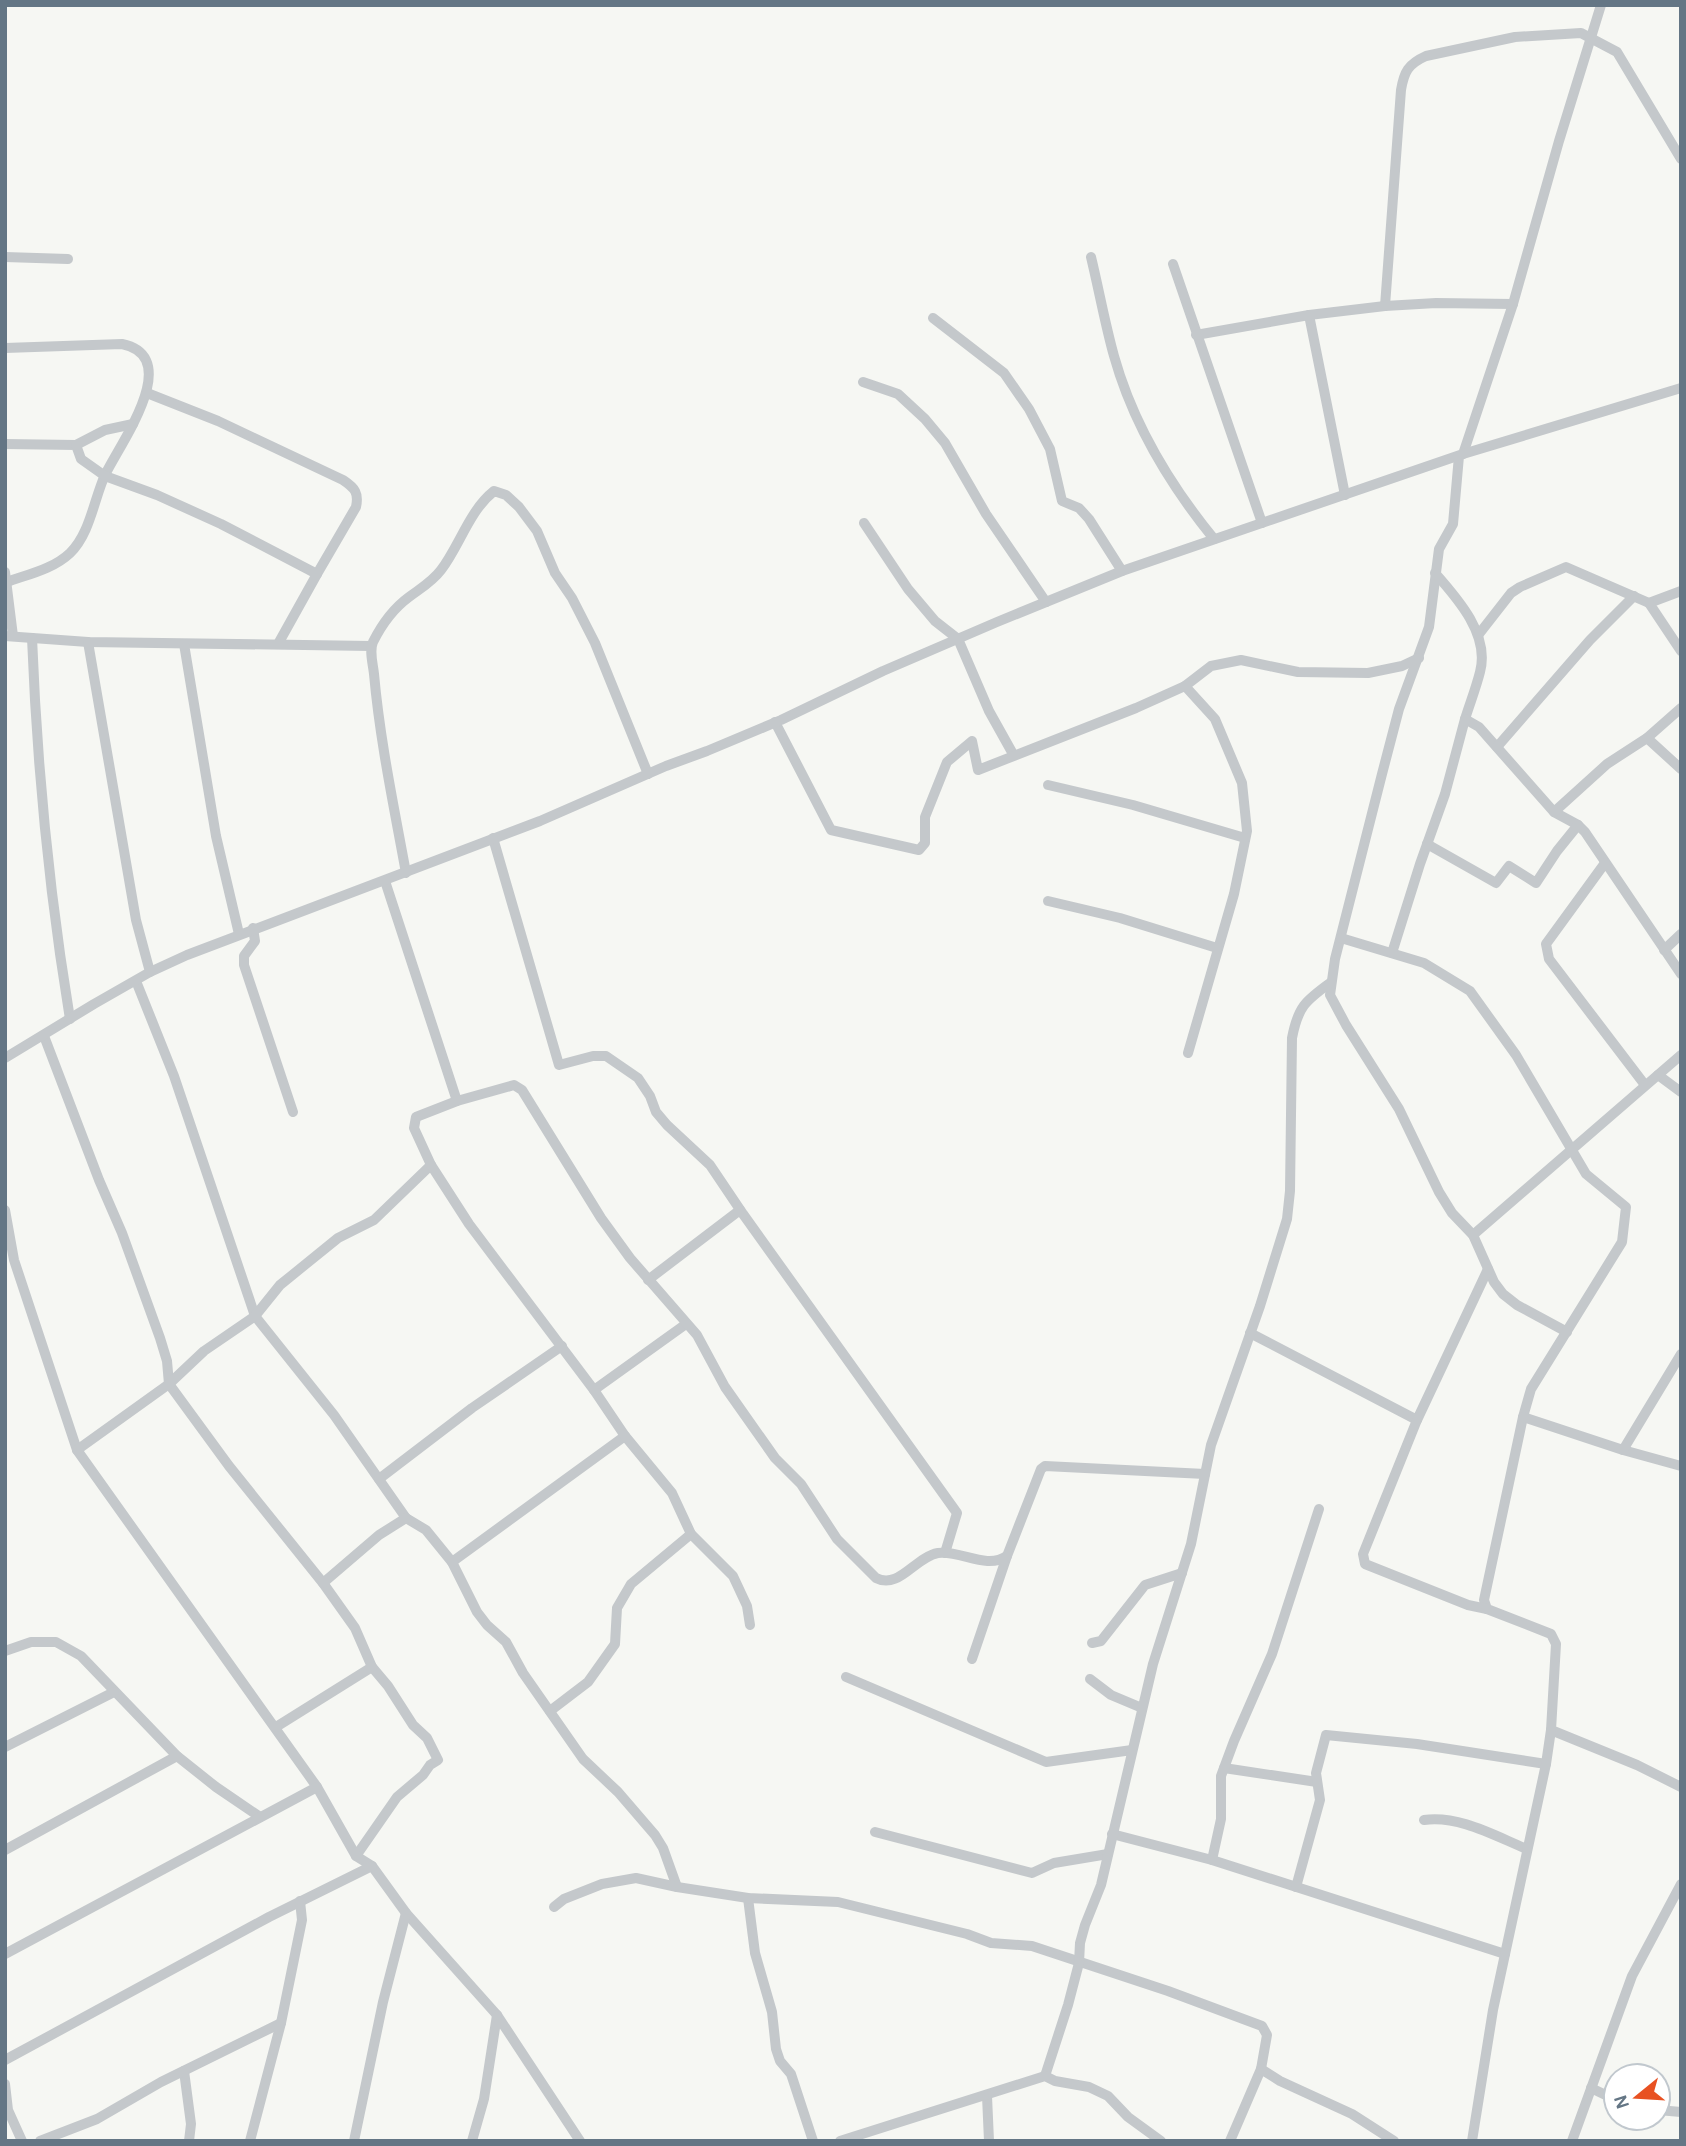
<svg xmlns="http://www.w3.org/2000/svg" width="1686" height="2146" font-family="Karla,sans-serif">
<rect width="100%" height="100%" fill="#f6f7f3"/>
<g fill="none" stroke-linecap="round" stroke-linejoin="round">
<g stroke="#c4c8cb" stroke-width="10">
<path d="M5,257l63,2"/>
<path d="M1091,257c8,33 14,67 23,99 19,68 56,129 100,183"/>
<path d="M1173,264l89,259"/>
<path d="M1385,306l16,-216c3,-18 7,-26 25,-34l89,-19 66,-4 36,19 64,107"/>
<path d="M1309,315l36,180"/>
<path d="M933,318l71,55 25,36 21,40 12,52 17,7 10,11 33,52"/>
<path d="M1196,335l113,-20 76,-9 51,-3 77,1"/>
<path d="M5,348l117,-4c63,13 -3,101 -17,131 -11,24 -15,59 -35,78 -17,16 -41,21 -63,29"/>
<path d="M863,382l35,12 27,25 20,24 41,71 60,88"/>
<path d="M147,393l71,28 125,59c12,8 16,13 13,27l-39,67"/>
<path d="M5,444l71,1 5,14 24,17 52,19 64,29 96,50 -39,70"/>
<path d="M76,445l29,-15 28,-6"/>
<path d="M1463,454l50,-150 46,-163 42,-136"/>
<path d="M1459,456l-6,68 -14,25 -10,78 -30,82 -17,65 -47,185 -5,36 16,30 53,84 40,83 13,21 21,22 21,47 9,12 14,11 50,27"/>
<path d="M864,523l44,66 27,32 23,18 31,72 24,43"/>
<path d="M5,572l8,64"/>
<path d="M1435,573c23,26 55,62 45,99 -4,16 -10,31 -15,47l14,8 75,85 24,13 7,7 96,142"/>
<path d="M1681,591l-32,12 32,48"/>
<path d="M1479,634l32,-41 9,-6 46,-20 83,36"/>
<path d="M5,636l83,6 283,4"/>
<path d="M32,638c5,128 17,254 38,381"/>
<path d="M88,642l48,278 14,52"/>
<path d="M184,644l32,192 23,98"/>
<path d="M1185,686l30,33 27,64 5,48 -13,63 -46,159"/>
<path d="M775,722l56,108 88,20 6,-7v-26l22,-55 25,-21 6,29 158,-62 49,-22 26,-20 30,-6 57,12 70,1 34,-7 17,-8"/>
<path d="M1647,738l34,31"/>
<path d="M1497,747l93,-107 44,-44"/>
<path d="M1048,785l85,20 112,33"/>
<path d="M1554,812l53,-48 40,-26 34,-30"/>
<path d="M493,838l66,227 34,-9h13l32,22 12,18 6,16 11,13 43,40 33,49 214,299 -12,40"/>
<path d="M1427,844l69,39 13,-17 27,17 21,-32 21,-26"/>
<path d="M1605,863l-59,81 3,15 96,126"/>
<path d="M406,873c-12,-66 -26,-132 -32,-199 -1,-10 -5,-23 -1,-32 8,-16 21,-34 36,-45 12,-9 23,-15 32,-27 19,-25 28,-59 53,-79l12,4 13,12 18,24 18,42 17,25 23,45 53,131"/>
<path d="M385,881l72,220"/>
<path d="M1048,901l72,17 97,30"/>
<path d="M253,928l2,13 -11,15v9l49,147"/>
<path d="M1341,938l83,25 46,28 46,64 70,119 40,33 -4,35 -91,147 -8,28 -39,183 3,9 64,25 5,10 -5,86 86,35 44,22"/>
<path d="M1664,950l17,-16"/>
<path d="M1392,953l28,-89 25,-70 20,-75"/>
<path d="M136,981l38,95 81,240 79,99 72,103 20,12 26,32 25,50 10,13 19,17 17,31 60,86 35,33 37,43 8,13 14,39"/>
<path d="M44,1036l55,144 23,53 38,105 7,23 2,23 60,82 94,117 32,45 17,39 16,19 25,39 14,13 11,22 -8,5 -7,10 -26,22 -41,59"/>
<path d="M5,1058l89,-54 56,-32 37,-17 353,-134 126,-55 41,-15 74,-31 102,-49 114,-49 125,-51 341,-117 218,-66"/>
<path d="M1658,1075l23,17"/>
<path d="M5,1210l9,50 63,190 240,337 39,69 16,10 34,47 91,102 83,126"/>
<path d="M1473,1235l208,-180"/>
<path d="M648,1280l92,-70"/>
<path d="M1250,1333l167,87 71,-151"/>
<path d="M594,1390l92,-66"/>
<path d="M1523,1417l100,33 58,16"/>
<path d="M1417,1420l-54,134 2,10 103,41 19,4"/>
<path d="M77,1450l92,-66 35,-33 51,-35 25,-31 58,-47 36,-18 57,-55"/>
<path d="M1623,1450l58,-96"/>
<path d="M379,1479l93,-71 90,-62"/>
<path d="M452,1562l173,-126"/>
<path d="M323,1583l56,-48 27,-17"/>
<path d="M750,1625l-3,-19 -14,-30 -42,-42 -19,-41 -47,-57 -31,-46 -125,-166 -38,-59 -17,-37 2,-11 41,-16 57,-16 8,5 79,128 29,40 67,77 28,52 50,71 26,26 36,55 39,39c23,12 39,-21 62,-25 23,-3 48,17 69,3"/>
<path d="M1092,1643l9,-2 44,-56 37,-12"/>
<path d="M5,1651l26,-9h25l25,14 96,100 39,31 44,30"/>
<path d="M972,1659l35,-103 34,-87 4,-3 160,8"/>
<path d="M846,1677l200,85 86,-12"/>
<path d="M1090,1679l21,16 31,13"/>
<path d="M550,1711l38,-29 27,-38 2,-36 14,-24 60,-50"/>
<path d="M276,1727l96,-60"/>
<path d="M5,1747l109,-55"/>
<path d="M1224,1768l93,14"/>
<path d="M1424,1820c35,-5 71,16 103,29"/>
<path d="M875,1832l157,41 22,-10 54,-9"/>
<path d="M1112,1834l100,26 9,-41v-43l13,-35 38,-87 47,-145"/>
<path d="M5,1850l172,-94"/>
<path d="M1212,1860l293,94"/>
<path d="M1296,1887l24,-87 -4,-27 10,-38 91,9 129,20"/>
<path d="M748,1898l7,55 17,59 4,37 4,12 11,13 22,67"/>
<path d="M554,1907l10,-8 38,-15 34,-6 41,9 71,11 90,4 129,32 24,9 41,3 136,45 94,35 5,9 -6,34 -31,72"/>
<path d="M5,1954l312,-167"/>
<path d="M5,2060l264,-143 103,-51"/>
<path d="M1261,2069l19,12 72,33 42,27"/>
<path d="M184,2071l7,53 -2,17"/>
<path d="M1045,2076l23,-71 11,-42 1,-20 5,-18 16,-40 52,-221 38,-120 20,-99 49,-139 27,-87 3,-28 2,-153c6,-31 13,-37 38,-55"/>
<path d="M5,2084l3,26 14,31"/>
<path d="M1591,2088l25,12"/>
<path d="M987,2096l2,45"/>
<path d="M1658,2110l23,2"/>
<path d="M40,2141l57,-22 64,-37 120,-59"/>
<path d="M250,2141l31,-118 21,-103 -2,-19"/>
<path d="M354,2141l29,-139 23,-89"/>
<path d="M472,2141l12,-42 13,-84"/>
<path d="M840,2141l205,-65 10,5 34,6 19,9 20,21 33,24"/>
<path d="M1472,2141l21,-131 53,-246 5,-34"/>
<path d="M1572,2141l60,-165 49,-92"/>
</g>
</g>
<rect width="1686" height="2146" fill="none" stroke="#647685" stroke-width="14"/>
<g transform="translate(1637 2097) rotate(252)"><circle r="33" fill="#ffffff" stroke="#c1c8ce" stroke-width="2"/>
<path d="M0-5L12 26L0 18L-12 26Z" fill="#e85122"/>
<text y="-10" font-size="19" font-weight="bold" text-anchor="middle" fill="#647685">N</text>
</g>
</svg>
